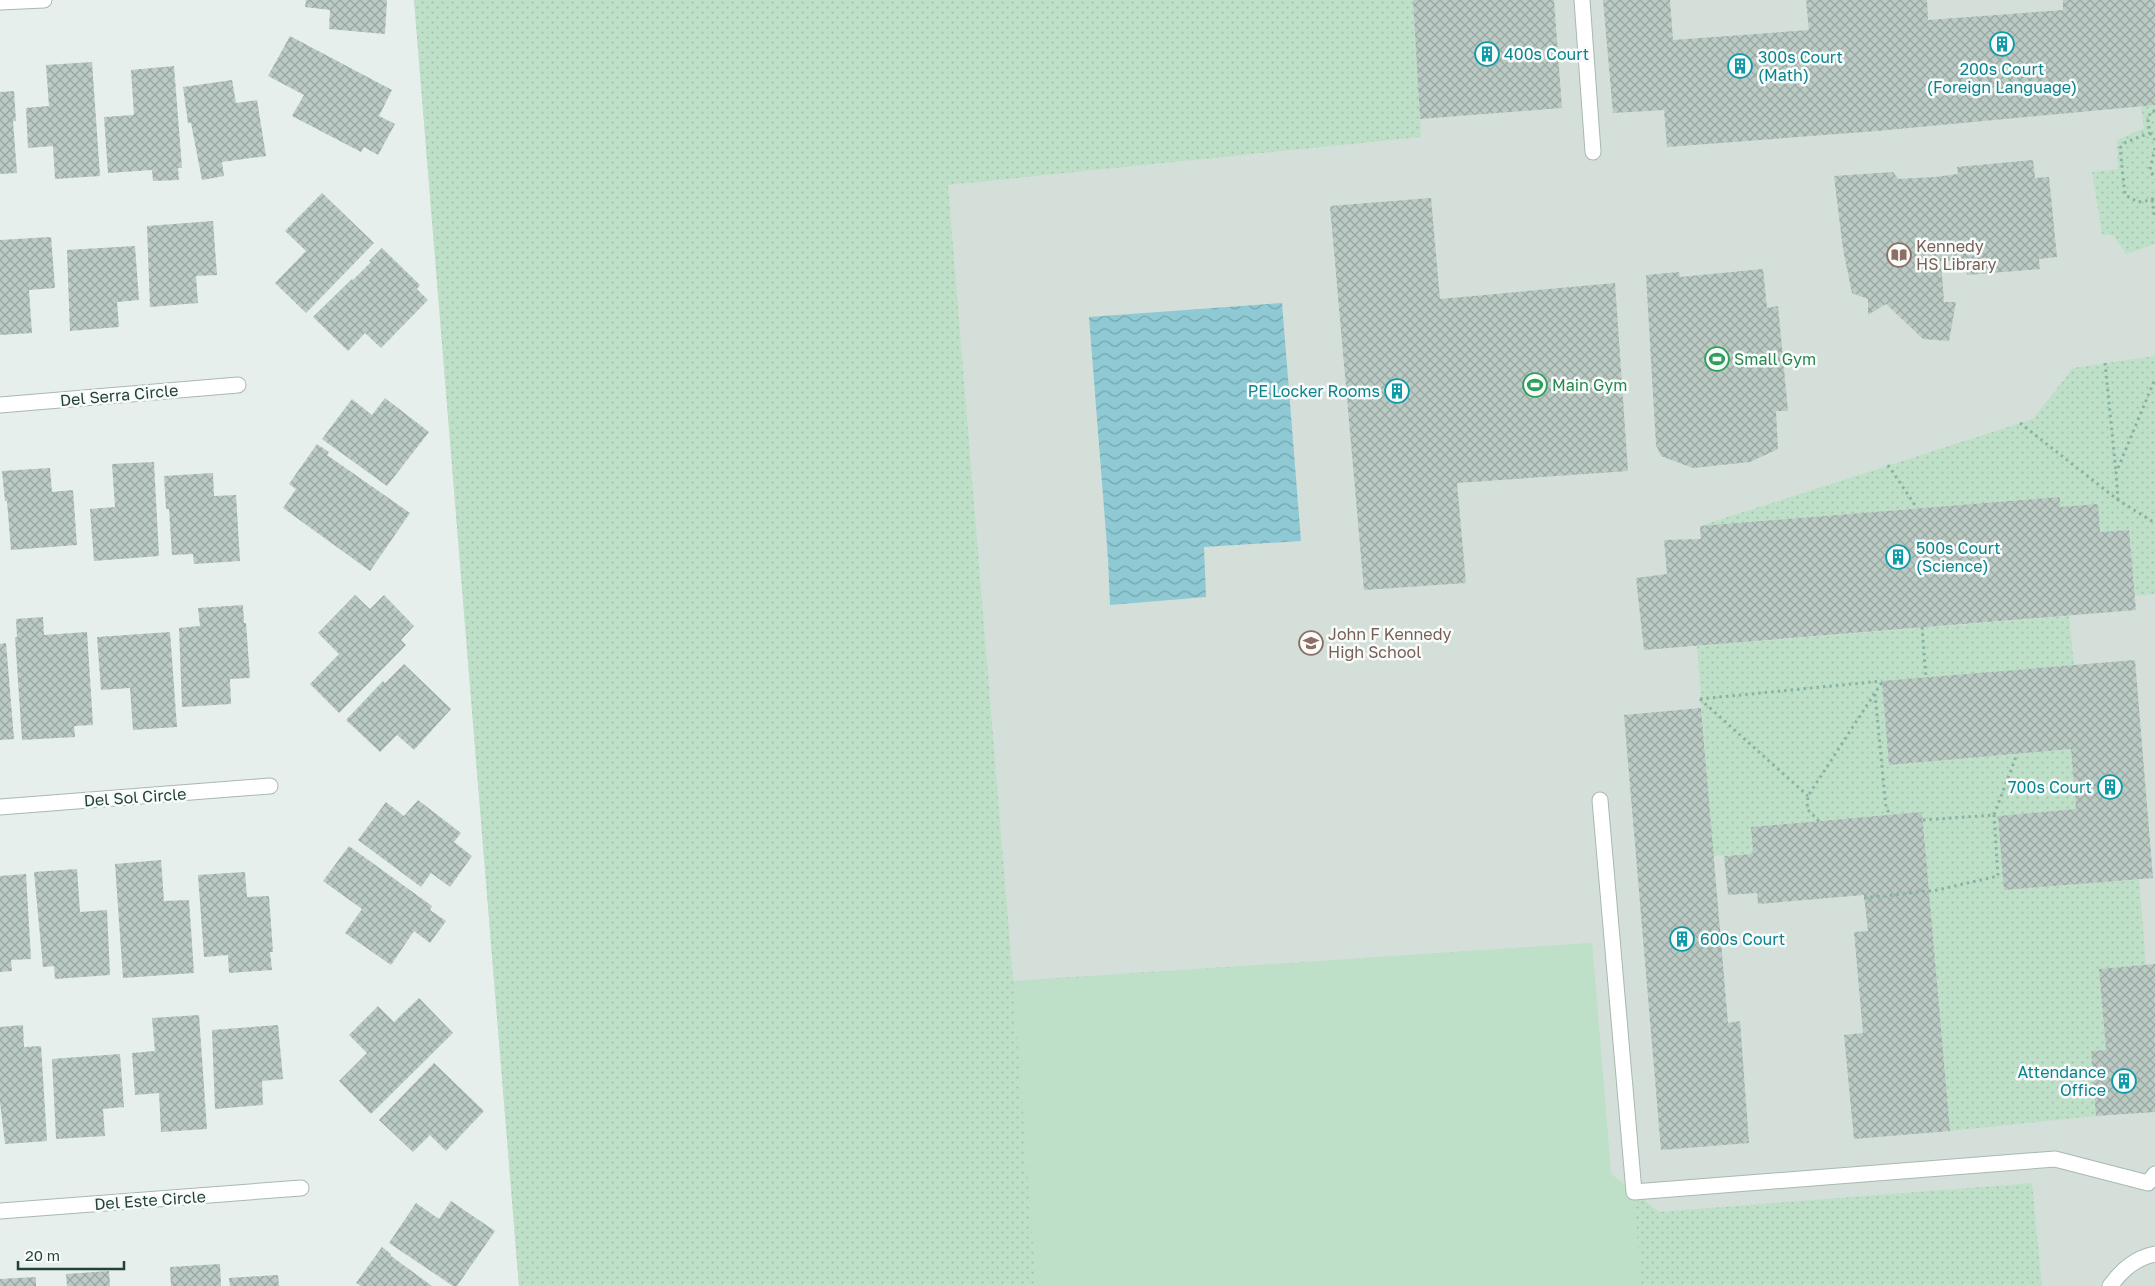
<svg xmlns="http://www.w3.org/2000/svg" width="2155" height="1286" font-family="'Golos Text',sans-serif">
<defs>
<pattern id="grass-dots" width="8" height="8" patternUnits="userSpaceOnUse" patternTransform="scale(1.25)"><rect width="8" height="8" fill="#bfe0c8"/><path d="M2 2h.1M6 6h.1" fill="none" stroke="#a4c1ad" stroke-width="1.8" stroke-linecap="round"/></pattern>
<pattern id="water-waves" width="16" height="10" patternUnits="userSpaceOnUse" patternTransform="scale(1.25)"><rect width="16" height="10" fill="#8ec9d4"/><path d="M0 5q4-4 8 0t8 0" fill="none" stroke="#74a5ad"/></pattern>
<pattern id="building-cross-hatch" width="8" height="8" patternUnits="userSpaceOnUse" patternTransform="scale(1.25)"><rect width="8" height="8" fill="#bbcac4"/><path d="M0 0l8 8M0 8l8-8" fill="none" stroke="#98a6a0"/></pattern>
</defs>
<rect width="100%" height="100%" fill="#e6efeb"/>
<path fill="#d4dfda" d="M414,0h1741v1286h-1636z"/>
<g fill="url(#grass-dots)">
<path d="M414,0h999l8,137 -473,48 65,796 579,-38 19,231 48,38 373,-29 10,103h-1523z"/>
<path d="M2155,105v139l-29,10 -13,-19h-11l-10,-63 26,-3 -1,-29 27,-12 -3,-22z"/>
<path d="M2155,356v238l-20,2 -6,-66 -29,2 -40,-25v-10l-360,29 333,-107 40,-51z"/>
<path d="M2069,616l5,50 -184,99 181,-16 5,60 -78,7 7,74 134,-11 7,86 -47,4 7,81 -15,1 5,65 -146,15 -28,-319 -171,15 2,27 -40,2 -16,-210z"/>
</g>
<path fill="#bfe0c8" d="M1592,943l19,231 23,18 7,94h-605l-23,-304z"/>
<path fill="url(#water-waves)" d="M1282,303l19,238 -97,6 2,50 -96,8 -2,-46 -19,-242z"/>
<g fill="url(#building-cross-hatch)">
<path d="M306,0h81l-2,34 -56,-5 1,-19 -25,-3z"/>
<path d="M1413,0h141l8,108 -142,11z"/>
<path d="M1603,0h67l3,40 136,-10 -3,-30h121l1,20 135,-10v-10h92v105l-278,26 -210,16 -3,-37 -51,3z"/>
<path d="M290,36l102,54 -13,26 16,8 -17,31 -14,-8 -3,5 -69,-36 12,-21 -36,-19z"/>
<path d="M92,62l8,114 -45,3 -2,-33 -25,2 -2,-40 23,-2 -3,-41z"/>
<path d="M174,66l8,102h-4l1,12 -26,1 -1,-11 -44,3 -4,-56 30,-2 -3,-45z"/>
<path d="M232,80l4,23 21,-3 9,56 -44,6 2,14 -22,4 -11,-57h-3l-5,-36z"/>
<path d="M14,91l2,30h-3l4,52 -17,1v-82z"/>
<path d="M2033,160l2,18 14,-1 8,80 -18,2 1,10 -73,6 -1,-8 -11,1 -1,-8 -13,1 3,41h12l-7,39 -26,-2 -37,-35 -18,11v-16l-16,-6 -9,-44 -9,-73 59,-4 5,7 37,-2 23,-3 -1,-7z"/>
<path d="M322,193l52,50 -68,70 -31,-30 31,-32 -21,-20z"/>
<path d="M1431,198l9,101 175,-16 13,188 -171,12 9,100 -102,7 -34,-384z"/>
<path d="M213,221l4,54 -21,1 2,27 -48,4 -3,-81z"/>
<path d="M51,237l4,51 -26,2 3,43 -32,2v-95z"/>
<path d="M135,246l4,54 -22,2 2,25 -49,4 -3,-81z"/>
<path d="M382,248l38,37 -3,4 11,11 -47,48 -16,-15 -17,18 -35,-34 39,-38 1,1 18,-18 -2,-1z"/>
<path d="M1763,269l4,39 11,-2 10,105h-12l2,38 -28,13 -57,6 -32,-12 -5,-11 -10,-170 33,-3 1,5z"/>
<path d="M385,398l44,34 -42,54 -65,-47 30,-40 20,16z"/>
<path d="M317,444l12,8 -2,3 83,58 -40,58 -87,-63 13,-19 -7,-5z"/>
<path d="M154,462l5,94 -65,5 -4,-52 25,-2 -3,-43z"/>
<path d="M50,468l2,24 21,-2 4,55 -66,5 -4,-49h-2l-3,-30z"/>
<path d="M213,473l1,23 22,-1 4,66 -46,3 -1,-10 -21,1 -3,-46h-3l-2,-33z"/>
<path d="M2060,497v10l38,-3 2,28 29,-2 7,80 -492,40 -8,-72 31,-4 -3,-34 37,-1 -1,-13z"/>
<path d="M355,595l15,14 14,-14 30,31 -13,14 5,5 -67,68 -29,-29 29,-30 -21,-21z"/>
<path d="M243,605l1,18h2l4,55 -20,1 1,25 -49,3 -3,-79 21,-2 -2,-18z"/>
<path d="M43,617l1,18 43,-3 6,93 -19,1 1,11 -53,3 -7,-103h2l-1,-18z"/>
<path d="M170,632l7,95 -44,3 -3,-42 -29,2 -4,-53z"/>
<path d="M6,643l8,96 -14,1v-96z"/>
<path d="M2135,660l18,218 -149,12 -6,-74 78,-7 -5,-60 -182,16 -7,-84z"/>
<path d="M404,664l47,45 -37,41 -17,-15 -17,17 -34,-32 37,-39 2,2z"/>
<path d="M1701,708l27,315 12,-2 9,122 -88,7 -37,-435z"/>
<path d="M418,800l43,33 -7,9 18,14 -22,31 -19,-14 -10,14 -63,-47 28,-38 18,14z"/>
<path d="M1922,812l28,319 -96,8 -10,-104 19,-2 -9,-101 14,-1 -4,-36 -106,9 -1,-11 -29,2 -4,-39 29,-2 -2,-27z"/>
<path d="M349,846l83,60 -2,4 16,11 -16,22 -16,-12 -23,34 -46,-32 17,-24 -39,-28z"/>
<path d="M161,860l3,41 25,-1 5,73 -71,5 -8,-114z"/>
<path d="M77,869l3,43 27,-2 3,65 -55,4 -1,-13 -11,1 -9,-95z"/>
<path d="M245,872l2,25 22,-1 4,56h-3l2,18 -43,3 -1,-18 -24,2 -6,-82z"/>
<path d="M26,874l5,85 -20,1 1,11 -12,1v-96z"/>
<path d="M2155,964v148l-59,4 -5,-65 15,-1 -7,-81z"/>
<path d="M419,998l34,35 -82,81 -32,-33 28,-28 -18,-18 29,-29 16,16z"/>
<path d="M199,1015l8,114 -46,3 -2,-39 -24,2 -3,-42 23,-2 -3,-33z"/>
<path d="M23,1025l1,22 17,-1 6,95 -42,3 -5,-42v-75z"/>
<path d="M278,1025l5,54 -21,2 1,24 -48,4 -3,-79z"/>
<path d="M120,1054l4,53 -21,2 2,27 -49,3 -4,-80z"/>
<path d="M434,1063l50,48 -38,40 -16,-16 -17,17 -34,-32z"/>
<path d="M451,1201l44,30 -38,55h-4l-64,-43 27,-40 23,16z"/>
<path d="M382,1247l9,7v2l41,30h-71l-5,-3z"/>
<path d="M220,1264l1,22h-50l-1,-19z"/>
<path d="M109,1271l1,15h-43l-1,-12z"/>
<path d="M278,1275l1,11h-49l-1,-8z"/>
<path d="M36,1277v9h-36v-7z"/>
</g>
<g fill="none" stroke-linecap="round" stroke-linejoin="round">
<g stroke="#a8b8b2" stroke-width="17">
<g id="minor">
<path d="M1582,0l11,152"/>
<path d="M0,2l44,-2"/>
<path d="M0,405l238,-20"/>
<path d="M1600,800l34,392 421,-33 93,24 7,-9"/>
<path d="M0,807l270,-21"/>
<path d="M0,1211l301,-23"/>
<path d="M2110,1286c12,-16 25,-28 45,-32"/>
</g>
</g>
<g stroke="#86b3a5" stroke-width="3" stroke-dasharray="2.5 4" stroke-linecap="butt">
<path d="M2155,111h-4l-3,9 2,13 -24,9 -6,6 5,47 13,7 14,-2 3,19"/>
<path d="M2150,133l5,7"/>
<path d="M2155,148l-5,22 5,9"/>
<path d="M2152,200l3,-5"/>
<path d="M2105,363l11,109"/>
<path d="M2020,423l98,77 37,23"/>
<path d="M1888,465l29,43"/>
<path d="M2118,500l-2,-27 39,-94"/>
<path d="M1922,627l4,51"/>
<path d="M1875,694l11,114 5,7"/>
<path d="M1700,699l182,-18"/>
<path d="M1700,699l108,97"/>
<path d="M1923,820l71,-5 23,-61"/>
<path d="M1819,821l-12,-12 1,-13 74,-114"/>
<path d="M1864,898l73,-8 61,-14 -4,-61"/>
</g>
<use href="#minor" stroke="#fff" stroke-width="15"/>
</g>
<defs>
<g id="building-ring" transform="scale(1.25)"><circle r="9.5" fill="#f7fbf9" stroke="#0f9aa8" stroke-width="1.5"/><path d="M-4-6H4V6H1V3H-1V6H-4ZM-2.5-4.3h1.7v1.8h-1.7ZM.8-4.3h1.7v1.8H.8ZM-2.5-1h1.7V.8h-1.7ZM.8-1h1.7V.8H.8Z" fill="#0f9aa8"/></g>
<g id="library-ring" transform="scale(1.25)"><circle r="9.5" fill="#f7fbf9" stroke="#8d6e63" stroke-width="1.5"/><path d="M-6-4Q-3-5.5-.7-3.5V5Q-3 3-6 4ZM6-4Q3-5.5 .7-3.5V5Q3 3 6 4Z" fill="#8d6e63"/></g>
<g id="stadium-ring" transform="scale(1.25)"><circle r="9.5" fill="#f7fbf9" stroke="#2e9e5b" stroke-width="1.5"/><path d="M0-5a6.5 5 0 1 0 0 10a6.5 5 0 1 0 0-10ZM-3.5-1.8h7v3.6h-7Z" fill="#2e9e5b"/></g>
<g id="school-ring" transform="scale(1.25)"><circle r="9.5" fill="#f7fbf9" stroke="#8d6e63" stroke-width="1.5"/><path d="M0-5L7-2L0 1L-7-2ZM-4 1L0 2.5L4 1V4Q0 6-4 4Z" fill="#8d6e63"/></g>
</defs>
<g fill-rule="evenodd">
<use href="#building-ring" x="2002" y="44"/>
<use href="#building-ring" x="1487" y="54"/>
<use href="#building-ring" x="1740" y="66"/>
<use href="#library-ring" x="1899" y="255"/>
<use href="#stadium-ring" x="1717" y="359"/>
<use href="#stadium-ring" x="1535" y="385"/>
<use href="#building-ring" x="1397" y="391"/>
<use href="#building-ring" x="1898" y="557"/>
<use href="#school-ring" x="1311" y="643"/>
<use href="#building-ring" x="2110" y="787"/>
<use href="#building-ring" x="1682" y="939"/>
<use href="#building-ring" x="2124" y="1081"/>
</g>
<g text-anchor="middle" stroke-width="5" stroke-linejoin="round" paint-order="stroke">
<g font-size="16" fill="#0d838f" stroke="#f7fbf9" text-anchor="start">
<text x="1504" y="60">400s Court</text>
<text x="1758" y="63">300s Court<tspan x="1758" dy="18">(Math)</tspan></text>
<text x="2002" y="75" text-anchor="middle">200s Court<tspan x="2002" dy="18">(Foreign Language)</tspan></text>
<text x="1380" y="397" text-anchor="end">PE Locker Rooms</text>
<text x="1916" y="554">500s Court<tspan x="1916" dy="18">(Science)</tspan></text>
<text x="2092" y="793" text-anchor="end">700s Court</text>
<text x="1700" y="945">600s Court</text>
<text x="2106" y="1078" text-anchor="end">Attendance<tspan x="2106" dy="18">Office</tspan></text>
</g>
<g font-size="16" fill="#785e54" stroke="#f7fbf9" text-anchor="start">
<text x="1916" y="252">Kennedy<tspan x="1916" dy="18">HS Library</tspan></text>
<text x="1328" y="640">John F Kennedy<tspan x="1328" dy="18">High School</tspan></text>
</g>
<g font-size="16" fill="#27864d" stroke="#f7fbf9" text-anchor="start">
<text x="1734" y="365">Small Gym</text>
<text x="1552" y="391">Main Gym</text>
</g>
<g font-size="16" fill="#24423a" stroke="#f7fbf9">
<text transform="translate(119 395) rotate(-5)" y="6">Del Serra Circle</text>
<text transform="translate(135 797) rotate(-4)" y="6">Del Sol Circle</text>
<text transform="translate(150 1200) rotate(-4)" y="6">Del Este Circle</text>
</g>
</g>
<path d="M18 1261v8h106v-8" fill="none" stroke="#24423a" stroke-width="2.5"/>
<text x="25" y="1261" font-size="15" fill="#24423a" stroke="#f7fbf9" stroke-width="4" paint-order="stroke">20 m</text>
</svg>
